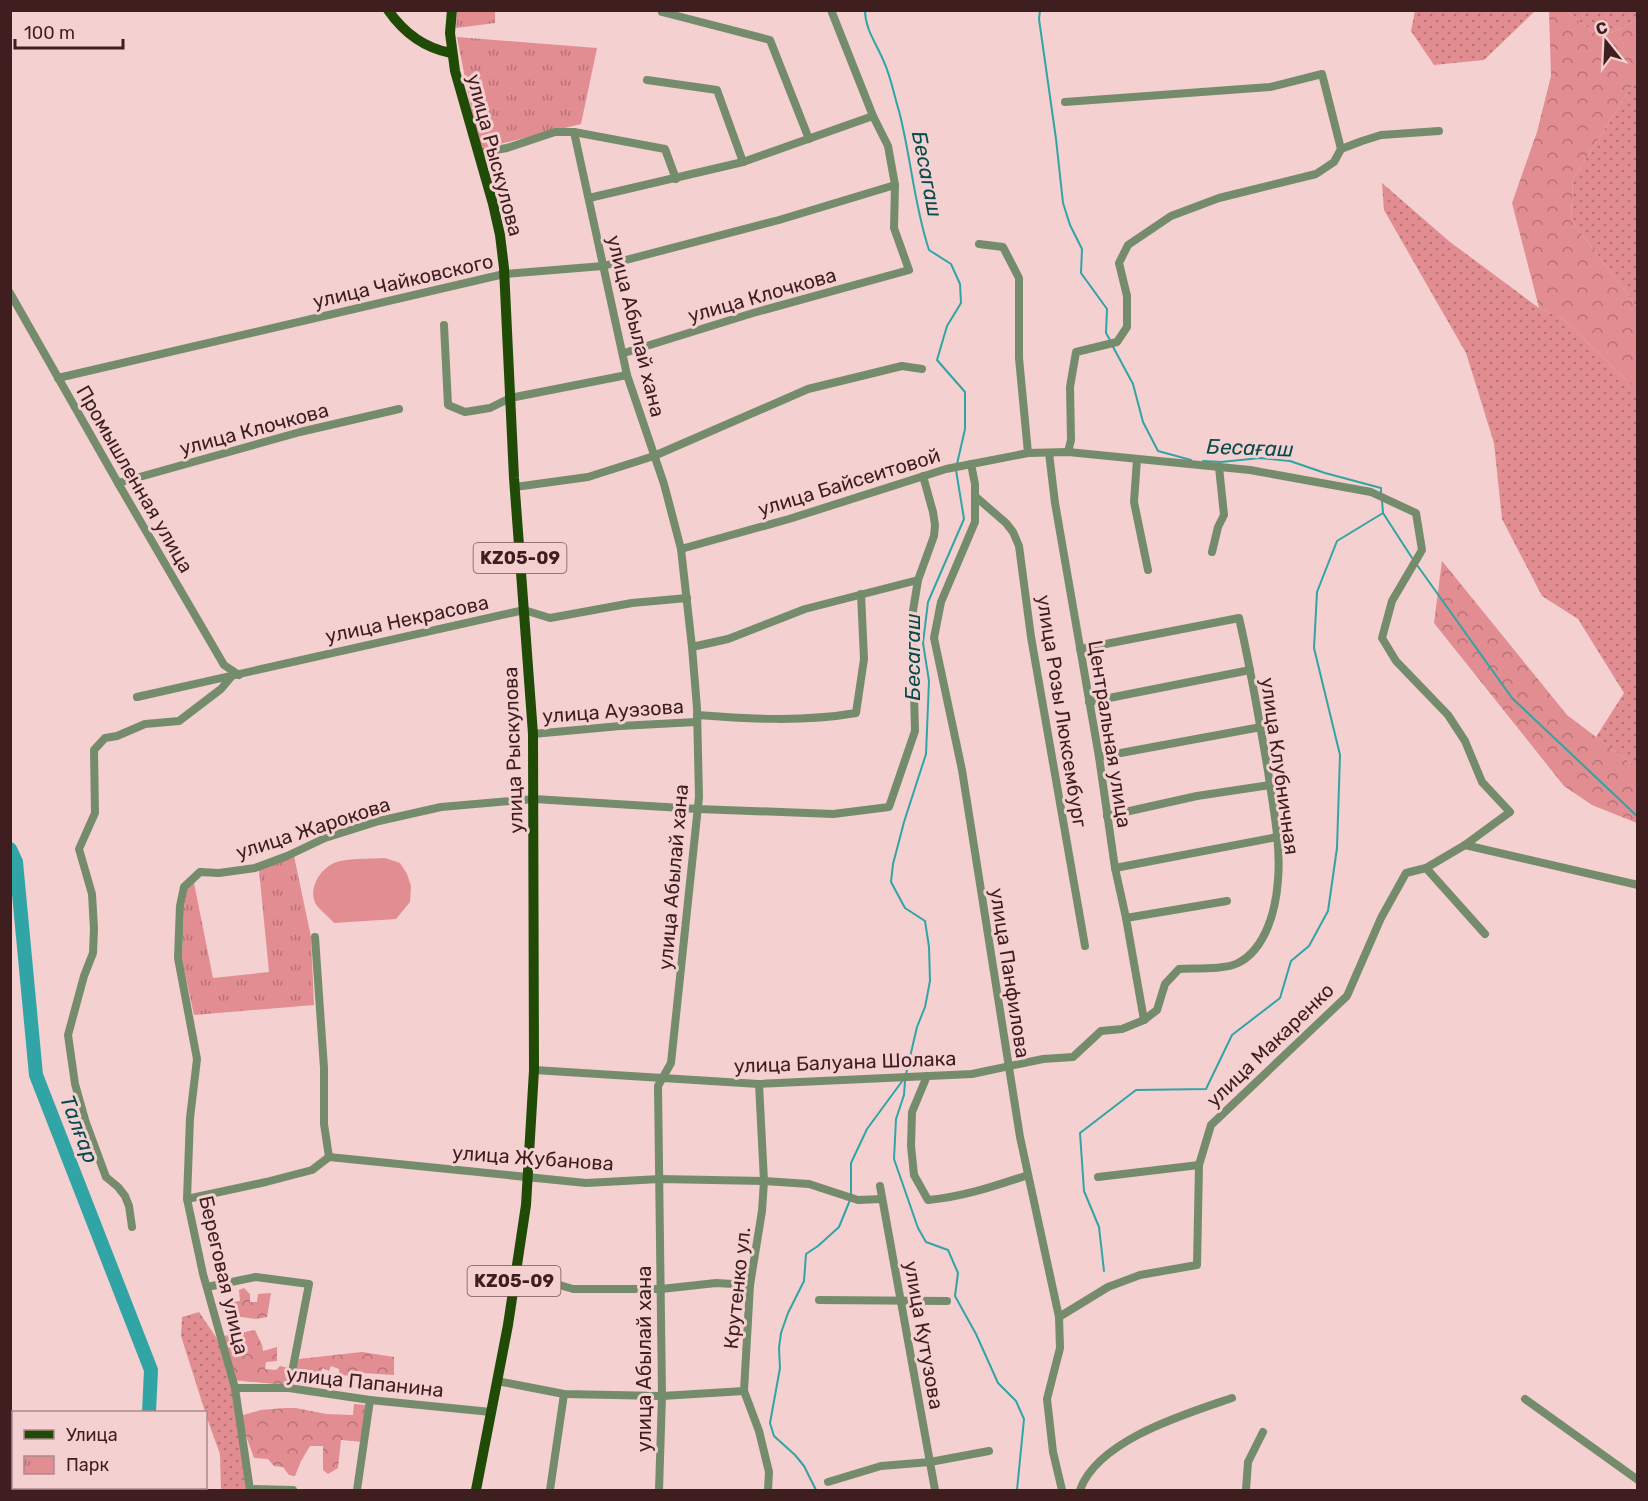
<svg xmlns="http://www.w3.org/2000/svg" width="1648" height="1501" font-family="Rubik,sans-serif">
<defs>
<pattern id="grass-dots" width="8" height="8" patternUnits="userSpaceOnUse" patternTransform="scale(1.5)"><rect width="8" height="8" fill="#e18d91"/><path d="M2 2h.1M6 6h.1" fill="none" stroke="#b87376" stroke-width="1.8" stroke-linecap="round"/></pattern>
<pattern id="forest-crowns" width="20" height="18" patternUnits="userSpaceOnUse" patternTransform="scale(1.5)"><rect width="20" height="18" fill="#e18d91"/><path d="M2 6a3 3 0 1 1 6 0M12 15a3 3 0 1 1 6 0" fill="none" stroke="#b87376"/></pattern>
<pattern id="park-tufts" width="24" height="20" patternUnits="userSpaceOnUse" patternTransform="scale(1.5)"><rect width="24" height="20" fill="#e18d91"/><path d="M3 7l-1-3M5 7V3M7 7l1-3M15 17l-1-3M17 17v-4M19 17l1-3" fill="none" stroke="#b87376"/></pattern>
</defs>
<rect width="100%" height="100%" fill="#f4d0d0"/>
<g fill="url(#grass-dots)">
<path d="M1415,11v-1l120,1 -51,49 -50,5 -23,-34z"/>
<path d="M1566,11h71l-1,9 -35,18z"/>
<path d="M1637,78v229l-66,-87 2,-41z"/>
<path d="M1382,183l68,59 89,66 24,11 74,71v378l-41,-31 28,-44 -46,-74 -36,-23 -40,-77 -8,-76 -28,-90 -82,-143z"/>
<path d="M199,1312l21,31 6,28 12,33 12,86h-29l-1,-36 -12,-33 -27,-85 1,-19z"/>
</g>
<g fill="url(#forest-crowns)">
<path d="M1549,11h17l35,27 35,-18 1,-2v60l-64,101 -2,41 66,87v83l-74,-71 -24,-11 -27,-105 25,-71 14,-56z"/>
<path d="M1442,561l125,154 70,53v55l-45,-18 -28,-19 -130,-163z"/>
<path d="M244,1288l6,6v8h7l1,-8 13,-1 -4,24 -11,2 -22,-3 -3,-5 -10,-2 3,-6 16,-2 -1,-11z"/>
<path d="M255,1330l7,15 1,6 14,-4v14l-11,1 -1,7 11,1 4,-4 9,2 -3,17 -53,-5 -9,-44z"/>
<path d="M362,1352l32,5v18l-32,-2 -7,3 -16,-1v-6l-8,-3 -2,5 -6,-3 -4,7 -11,-3 -3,6 -12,1 6,-20z"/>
<path d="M354,1404l11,1 -1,37 -23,-2 -3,28 -10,6 -5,-4v-24h-13l-9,15 -6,15 -6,-1 -6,-8 -9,-1 -6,-7 -14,-1 -11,-31v-12l18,-5 24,-2h11l30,6 27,1z"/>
</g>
<g fill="url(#park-tufts)">
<path d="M457,11h38v12l-39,5z"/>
<path d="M457,37l140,11 -16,76 -102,25z"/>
<path d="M294,856l17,81 3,68 -120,10 -12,-56 2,-51 3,-19 7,-6 19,95 56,-6 -10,-102z"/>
</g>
<path fill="#e18d91" d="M385,858l15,5 7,11 4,12 -1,16 -14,17 -62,4c-5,-6 -12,-11 -17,-17 -10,-16 2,-36 17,-43 11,-5 38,-4 51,-5z"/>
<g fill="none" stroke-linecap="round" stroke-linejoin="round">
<g stroke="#31a4a6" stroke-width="2">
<path d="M865,10c0,20 12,34 19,52 7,15 10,33 15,49 12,46 15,94 30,139l22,14 9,20 1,19 -14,23 -10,34 28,32v37l-8,35"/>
<path d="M1040,10l-1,9 17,120 7,64 7,22 12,24 -1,24 26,36 -1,24 4,7"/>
<path d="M1112,345l21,39 10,38 15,29 33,9"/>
<path d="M1203,461l18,1 39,-4 30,3 35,12 56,15v7"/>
<path d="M1382,500l1,13 31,48"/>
<path d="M1417,565l95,133 126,119"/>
<path d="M906,1074l11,-47 8,-20 5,-26 -1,-34 -4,-26 -20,-13 -14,-26 2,-18 11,-42 22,-68 3,-73 -6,-38 5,-41 36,-83 -8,-49"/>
<path d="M905,1080l-1,15 -8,24 -2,40 24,69 8,14 22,8 10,23 -3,23 21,38 22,49 18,18 8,18 -7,71"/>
<path d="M851,1194v-31l16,-34 36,-49"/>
<path d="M1104,1271l-5,-44 -15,-36 -4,-58 56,-43 70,-1 26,-54 48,-37 11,-37 18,-15 19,-35 9,-63 3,-93 -26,-107 3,-56 20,-51 46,-28"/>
<path d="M816,1490l-12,-24 -9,-11 -21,-19 -4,-13 10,-55 -1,-20 2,-15 7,-20 16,-32 2,-27 12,-8 21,-19 11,-27"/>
</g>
<g stroke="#31a4a6" stroke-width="14">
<path d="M10,849l6,13 20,213 115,295 -2,42"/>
<path d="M147,1490v-2"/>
</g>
<g stroke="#748c6b" stroke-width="8">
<path d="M662,12l108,28 39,99"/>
<path d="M647,80l70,10 26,72"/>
<path d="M1065,102l205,-15 52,-13 19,75"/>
<path d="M574,132l53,243 37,109 17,65 11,98 5,61 2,89 -28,266 -13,23 4,310 -3,94"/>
<path d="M478,153l29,-5 48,-16h19l91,17 11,30"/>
<path d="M589,198l154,-36 130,-46"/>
<path d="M979,244l24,3 16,31v80l9,95"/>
<path d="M10,293l108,190 106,182 15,10"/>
<path d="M444,325l4,80 17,7 25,-4 20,-10 117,-23"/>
<path d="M624,353l129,-40 156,-43 -15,-42 1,-43 -7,-39 -15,-30 -42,-106"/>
<path d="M58,378l446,-104 99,-8 176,-46 116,-35"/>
<path d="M1068,452l3,-12 -1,-53 6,-35 41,-10 10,-15v-31l-8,-33 9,-18 43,-29 48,-18 97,-24 18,-12 7,-13 21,-8 19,-6 58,-4"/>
<path d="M1049,453l6,50 44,254 16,111 11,50 18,102"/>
<path d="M1137,459l-3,43 14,68"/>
<path d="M971,464l4,20v38l-34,80 -7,36 28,132 58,367 39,180 1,31 -13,51 6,53 9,38"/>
<path d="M118,483l182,-51 99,-23"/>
<path d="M515,487l73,-10 66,-21 154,-67 94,-23 20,3"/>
<path d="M976,497l30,26 7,9 6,14 12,91 54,309"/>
<path d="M681,549l108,-30 157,-50 82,-16 40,-1 182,18 121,22 45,21 6,37 -30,51 -10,37 14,23 52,54 17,26 17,41 28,30 -45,33 -39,23 59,66"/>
<path d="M1212,552l6,-25 6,-12 -5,-48"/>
<path d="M692,647l36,-8 77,-30 113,-29"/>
<path d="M137,697l387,-87 26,8 82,-15 55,-5"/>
<path d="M1089,702l161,-32"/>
<path d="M697,715c52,4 108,7 159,-2l8,-54 -3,-65"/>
<path d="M533,734l87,-8 76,-4"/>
<path d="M1099,757l162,-30"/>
<path d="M1107,816l90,-20 73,-11"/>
<path d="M1465,845l173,40"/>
<path d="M1115,868l162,-31"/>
<path d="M1126,918l101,-17"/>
<path d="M315,937l9,131v56l5,33"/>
<path d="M534,1070l225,14 213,-10 71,-15 30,-2 28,-26 21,-2 22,-9 13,-10 8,-26 14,-15c16,-1 45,1 59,-6 28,-14 38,-54 40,-83 3,-36 -5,-73 -10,-109 -9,-51 -17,-102 -29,-153l-159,31"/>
<path d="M927,1076l-15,36 -1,34 3,29 14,25c35,-3 67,-14 100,-25"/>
<path d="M759,1084l5,97 -2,30 -12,74 -6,106 15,40 10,41 -1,18"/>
<path d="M1098,1177l101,-12"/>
<path d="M880,1186l55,304"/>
<path d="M187,1199l79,-17 46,-12 17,-13 257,26 74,-4 104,2 45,3 49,16 24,-1"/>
<path d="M132,1227l-3,-21 -4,-10 -7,-9 -12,-10 -20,-54 -11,-39 -7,-49 16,-59 9,-23 1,-24 -2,-35 -13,-45 16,-36 -1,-63 11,-12 12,-2 28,-12 34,-3 42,-32 11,-13"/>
<path d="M516,1272l57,17h88l55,-6 34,2"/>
<path d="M207,1287l49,-10 53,7 -20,104"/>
<path d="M819,1300l128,1"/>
<path d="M1059,1317l49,-30 32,-12 57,-10 2,-100 12,-40 136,-129 34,-78 25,-45 20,-5"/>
<path d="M497,1381l67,13 98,2 82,-5"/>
<path d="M235,1388h54l81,12 121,12"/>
<path d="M1525,1399l113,81"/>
<path d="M10,1457h4"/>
<path d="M828,1482l53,-16 49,-4 59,-11"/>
<path d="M42,1488l3,2"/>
<path d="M250,1489l43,1"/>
<path d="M250,1490l-15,-102 -32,-114 -16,-75 3,-81 7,-59 -19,-101 2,-52 4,-19 16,-15 19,1 36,-5 32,-12 38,-18 54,-17 62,-14 93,-8 164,10 135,5 56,-7 26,-76 -3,-114 6,-37 16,-44 1,-11 -2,-13 -10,-36"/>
<path d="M357,1490l13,-90"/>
<path d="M550,1490l14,-96"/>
<path d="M1080,1490c18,-50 105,-76 152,-92"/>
<path d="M1246,1490l2,-28 15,-30"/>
</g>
<g stroke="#204b07" stroke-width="10">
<path d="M388,10c16,23 36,38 63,43"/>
<path d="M452,10l-2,23 5,38 38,133 7,31 4,33 10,210 19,256 1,336 -8,135 -18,120 -32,165"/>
</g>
</g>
<g text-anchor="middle" stroke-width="6" stroke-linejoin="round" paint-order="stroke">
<g fill="#f4d0d0" stroke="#755355" stroke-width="1.5">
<rect x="473.5" y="543" width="93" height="30" rx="4.5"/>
<rect x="467.5" y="1266" width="93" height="30" rx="4.5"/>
</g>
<g font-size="18" font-weight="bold" fill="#3f1e20">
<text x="520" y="564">KZ05-09</text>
<text x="514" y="1287">KZ05-09</text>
</g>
<g font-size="20" fill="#3f1e20" stroke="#f4d0d0">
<text transform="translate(495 155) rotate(75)" y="7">улица Рыскулова</text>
<text transform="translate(403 281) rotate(-13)" y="7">улица Чайковского</text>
<text transform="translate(762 295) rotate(-16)" y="7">улица Клочкова</text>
<text transform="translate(636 326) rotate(76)" y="7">улица Абылай хана</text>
<text transform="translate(254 429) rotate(-15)" y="7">улица Клочкова</text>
<text transform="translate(135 479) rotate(60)" y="7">Промышленная улица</text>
<text transform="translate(849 482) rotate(-17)" y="7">улица Байсеитовой</text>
<text transform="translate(407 619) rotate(-12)" y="7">улица Некрасова</text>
<text transform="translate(613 711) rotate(-4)" y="7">улица Ауэзова</text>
<text transform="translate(1062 711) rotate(81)" y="7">улица Розы Люксембург</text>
<text transform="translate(1110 734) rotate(81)" y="7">Центральная улица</text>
<text transform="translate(513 750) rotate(-92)" y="7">улица Рыскулова</text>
<text transform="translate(1280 766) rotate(82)" y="7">улица Клубничная</text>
<text transform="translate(313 828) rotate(-18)" y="7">улица Жарокова</text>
<text transform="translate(673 877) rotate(-85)" y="7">улица Абылай хана</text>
<text transform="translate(1010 973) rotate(81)" y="7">улица Панфилова</text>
<text transform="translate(1270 1045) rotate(-44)" y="7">улица Макаренко</text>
<text transform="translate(845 1062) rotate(-2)" y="7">улица Балуана Шолака</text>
<text transform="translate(533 1158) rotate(4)" y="7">улица Жубанова</text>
<text transform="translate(224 1275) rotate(77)" y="7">Береговая улица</text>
<text transform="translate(737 1288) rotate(-84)" y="7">Крутенко ул.</text>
<text transform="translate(924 1335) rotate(80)" y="7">улица Кутузова</text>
<text transform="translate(644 1359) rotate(-90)" y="7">улица Абылай хана</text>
<text transform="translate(365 1382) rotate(6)" y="7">улица Папанина</text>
</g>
<g font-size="21" font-style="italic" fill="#074b4d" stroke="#f4d0d0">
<text transform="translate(927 174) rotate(79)" y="7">Бесагаш</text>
<text transform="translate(1250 448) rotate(2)" y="7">Бесағаш</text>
<text transform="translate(913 657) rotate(-90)" y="7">Бесагаш</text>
<text transform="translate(79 1129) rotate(69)" y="7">Талғар</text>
</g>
</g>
<rect width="1648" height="1501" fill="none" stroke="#3f1e20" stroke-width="24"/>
<rect x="12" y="1411" width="195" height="78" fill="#f4d0d0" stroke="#ac898a" stroke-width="1.5"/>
<rect x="24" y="1430" width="30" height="9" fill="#204b07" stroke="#ac898a" stroke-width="1.5"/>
<text x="66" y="1441" font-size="18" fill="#3f1e20">Улица</text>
<rect x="24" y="1456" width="30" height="18" fill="url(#park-tufts)" stroke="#ac898a" stroke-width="1.5"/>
<text x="66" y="1471" font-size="18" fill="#3f1e20">Парк</text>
<g transform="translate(1606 42) rotate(342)" stroke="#f4d0d0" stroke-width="4.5" paint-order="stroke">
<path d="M0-4.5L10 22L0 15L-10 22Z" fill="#3f1e20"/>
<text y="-9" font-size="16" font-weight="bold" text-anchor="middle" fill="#3f1e20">С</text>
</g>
<path d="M15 39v9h108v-9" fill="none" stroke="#3f1e20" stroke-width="3"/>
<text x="24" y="39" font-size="18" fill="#3f1e20" stroke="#f4d0d0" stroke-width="4.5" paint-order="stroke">100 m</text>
</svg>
